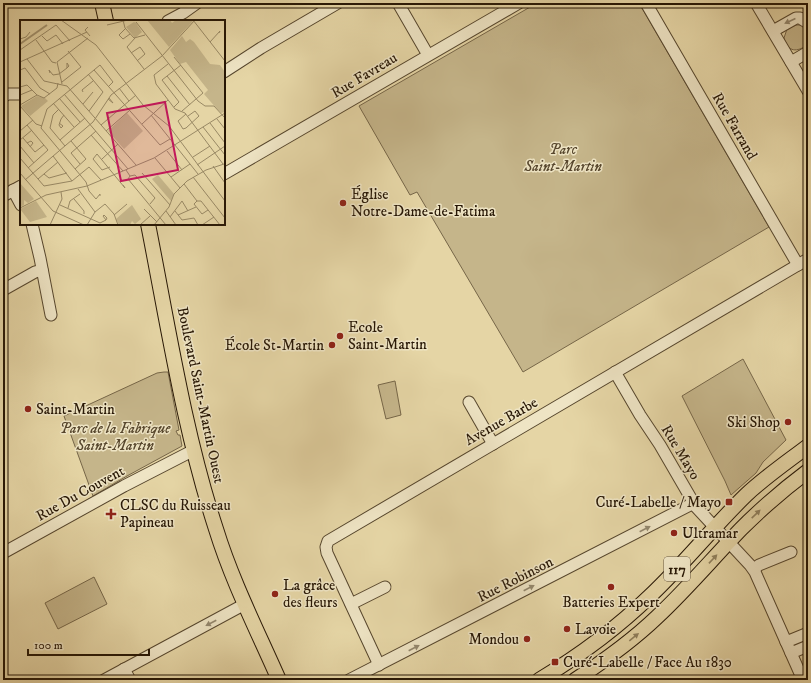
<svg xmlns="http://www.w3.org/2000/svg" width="811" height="683" font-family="'IM FELL DW Pica',serif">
<rect width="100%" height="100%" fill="#e5d5a5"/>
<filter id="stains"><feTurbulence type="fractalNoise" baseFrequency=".005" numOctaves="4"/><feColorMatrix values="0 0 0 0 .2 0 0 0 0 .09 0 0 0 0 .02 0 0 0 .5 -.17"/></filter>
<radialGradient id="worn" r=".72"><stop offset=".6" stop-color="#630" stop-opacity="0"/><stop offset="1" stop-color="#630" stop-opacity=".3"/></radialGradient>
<g fill="#c5b58a" stroke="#766648">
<path d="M537,3h102l130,224 -246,145 -106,-180 -7,3 -51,-89z"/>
<path d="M796,25h5l7,6v14c-12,7 -19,8 -24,-7l3,-9z"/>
<path d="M743,359l43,81 -23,22 -7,11 -25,22 -6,-14 -43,-85z"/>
<path d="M164,372h4l11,58 -3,1 2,4h2l2,11 -55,30 -34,20 -29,-80 93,-43z"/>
<path d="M395,381l6,34 -15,4 -8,-34z"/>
<path d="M94,577l13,27 -49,25 -13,-26z"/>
</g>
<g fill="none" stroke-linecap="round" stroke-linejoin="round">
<g stroke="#56462d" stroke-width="13">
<g id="minor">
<path d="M398,3l30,52"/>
<path d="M646,3l152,262"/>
<path d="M756,3l52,88"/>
<path d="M168,21l15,-8 14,-10"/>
<path d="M773,31l23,-13h4l8,5"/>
<path d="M791,62l17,-10"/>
<path d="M224,72l37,-24 77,-45"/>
<path d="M3,97l4,-3h14"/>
<path d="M224,174l295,-171"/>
<path d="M13,190l8,15"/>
<path d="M3,196l18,-10"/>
<path d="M32,224l8,34 11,57"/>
<path d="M3,290l32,-18 7,-2"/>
<path d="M615,372l25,43 20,30 36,62 54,58 5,7 48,108"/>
<path d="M469,402l24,42"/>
<path d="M3,553l121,-67 70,-36"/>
<path d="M754,569l5,-4 32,-13"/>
<path d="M351,604l34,-17"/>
<path d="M786,642l22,-9"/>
<path d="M791,653l17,-7"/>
<path d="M379,665l-52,-112 -1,-6 2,-6 480,-282"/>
<path d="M124,669l6,11"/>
<path d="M104,680l141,-76"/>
<path d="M349,680l345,-177"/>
</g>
</g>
<g stroke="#271705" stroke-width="16">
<g id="major">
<path d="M102,3l4,18"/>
<path d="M148,224c20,101 36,207 68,305 16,52 41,101 63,151"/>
<path d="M539,680c40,-24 78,-52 111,-84 34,-32 63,-69 96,-101 19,-18 41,-33 62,-49"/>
<path d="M575,680c29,-19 57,-39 82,-63 30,-28 56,-59 84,-88 21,-21 43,-40 67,-58"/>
</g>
</g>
<use href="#minor" stroke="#eee4c4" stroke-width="11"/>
<use href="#major" stroke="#e5d5a5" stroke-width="14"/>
</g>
<defs><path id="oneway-solid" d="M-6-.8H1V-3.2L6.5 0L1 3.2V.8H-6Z"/></defs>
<g fill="#94886e">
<use href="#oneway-solid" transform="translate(790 21) rotate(155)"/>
<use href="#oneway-solid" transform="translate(645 529) rotate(-27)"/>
<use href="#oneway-solid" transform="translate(529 588) rotate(-27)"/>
<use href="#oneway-solid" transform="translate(211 623) rotate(152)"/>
<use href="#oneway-solid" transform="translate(414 648) rotate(-27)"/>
</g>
<g fill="#90805d">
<use href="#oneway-solid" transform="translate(756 514) rotate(-44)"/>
<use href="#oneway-solid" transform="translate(713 559) rotate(-47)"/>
<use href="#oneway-solid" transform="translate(634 637) rotate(-39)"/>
</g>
<g fill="#8f2418" stroke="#eee4c4" stroke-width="1.5">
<circle cx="343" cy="203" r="4"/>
<circle cx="340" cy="336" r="4"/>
<circle cx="332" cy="345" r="4"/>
<circle cx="28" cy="409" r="4"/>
<circle cx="788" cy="422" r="4"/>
<rect x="725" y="498" width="8" height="8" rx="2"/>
<path d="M109 508h4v4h4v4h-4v4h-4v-4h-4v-4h4z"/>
<circle cx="674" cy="533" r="4"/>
<circle cx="611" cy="587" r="4"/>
<circle cx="275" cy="594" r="4"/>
<circle cx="567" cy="629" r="4"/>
<circle cx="527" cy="639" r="4"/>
<rect x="551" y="658" width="8" height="8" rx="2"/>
</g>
<g text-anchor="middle" stroke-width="3" stroke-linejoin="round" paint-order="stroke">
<rect fill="#eee4c4" stroke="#63543e" stroke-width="1" x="664" y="557" width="26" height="24" rx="3"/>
<g font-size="14" font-weight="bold" fill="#271705">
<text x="677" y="574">117</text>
</g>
<g font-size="15" fill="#271705" stroke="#eee4c4">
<text transform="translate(364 75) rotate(-31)" y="5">Rue Favreau</text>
<text transform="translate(735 126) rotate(60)" y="5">Rue Farrand</text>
<text transform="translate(201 395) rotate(78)" y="5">Boulevard Saint-Martin Ouest</text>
<text transform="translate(501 421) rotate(-30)" y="5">Avenue Barbe</text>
<text transform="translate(681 452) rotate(59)" y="5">Rue Mayo</text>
<text transform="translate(80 493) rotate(-29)" y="5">Rue Du Couvent</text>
<text transform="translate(515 579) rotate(-27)" y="5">Rue Robinson</text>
</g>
<g font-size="15" font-style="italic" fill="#56462d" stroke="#eee4c4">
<text x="563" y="154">Parc<tspan x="563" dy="17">Saint-Martin</tspan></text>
<text x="115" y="433">Parc de la Fabrique<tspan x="115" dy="17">Saint-Martin</tspan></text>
</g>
<g font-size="15" fill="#271705" stroke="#eee4c4" text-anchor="start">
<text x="351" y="199">Église<tspan x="351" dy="17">Notre-Dame-de-Fatima</tspan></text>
<text x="348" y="332">Ecole<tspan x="348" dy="17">Saint-Martin</tspan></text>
<text x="324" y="350" text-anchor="end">École St-Martin</text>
<text x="36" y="414">Saint-Martin</text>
<text x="780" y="427" text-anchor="end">Ski Shop</text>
<text x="721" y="507" text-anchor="end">Curé-Labelle / Mayo</text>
<text x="120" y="510">CLSC du Ruisseau<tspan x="120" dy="17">Papineau</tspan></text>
<text x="682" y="538">Ultramar</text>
<text x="283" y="590">La grâce<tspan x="283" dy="17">des fleurs</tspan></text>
<text x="611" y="607" text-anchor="middle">Batteries Expert</text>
<text x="575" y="634">Lavoie</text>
<text x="519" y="644" text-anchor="end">Mondou</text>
<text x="563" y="667">Curé-Labelle / Face Au 1830</text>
</g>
</g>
<g transform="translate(20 20)">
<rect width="205" height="205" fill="#e5d5a5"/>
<path d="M127,0h23l2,3 4,-3 17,1 -24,26zM114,2l2,1 8,12 -2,-3 -7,6 -9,-11zM162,16l4,6 4,-3 4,3 16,22 10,1 5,7v40l-4,1 -11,-12 -6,-7 4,-4 -22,-28 -6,2 -10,-14zM17,76l8,2 3,3 -18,15 -9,-10zM107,93l16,18 -19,18 -16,-18zM138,155l16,19 -3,7 -19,-22zM0,163l14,16 -6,4 -4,-3v5l-4,2zM16,181l11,16 -17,5 -10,-13zM112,185l9,14 -6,5 -3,-3 -2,4h-11l-3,-6z" fill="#c5b58a"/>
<path fill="none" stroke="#a4946f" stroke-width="2" d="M0,24l27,-19"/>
<path fill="none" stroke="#998965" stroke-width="1" d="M41,0l35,25 47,60 26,21 56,75M103,0l2,8 9,10 11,-3M173,0l32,41M116,2l62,79 7,5h9l11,12M87,5l21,-5M68,7l-3,3 5,6M106,8l-7,7 4,4 7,-5M22,16l5,5 9,-6 7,9M115,18l-8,9 17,22M0,19l6,-2 4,-5M16,20l16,22 4,1M190,22l10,-11 -1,2M0,30l36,-25 14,16M111,33l9,-6 5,7 -8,7M154,37l29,36 -21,18M7,39l17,22 23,5 69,79M0,42l67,-30M148,44l-14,11 2,9 19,25 10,4 38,51M0,50l5,-2 15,20 10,6M74,50l66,75 10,-6M30,53l-1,-3 4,5 6,-1 8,-6v-5l2,3 -2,2M68,54l15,18 -14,19M147,56l23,29M42,62l19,-15 -13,-16M42,64l-5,-22 31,-24M0,67l7,-2 10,10 7,3 13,-10 1,-5M99,68l10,13M63,72l-1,-2 11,-9M44,74l64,75M0,75l12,-5M39,78l21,24M88,79l5,4 -4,-5M33,83l21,24M63,84l10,-12M0,85l17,-10M0,86l16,18 6,2M154,87l5,-5 -17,-22 19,-15M39,89l-6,6 -3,13 15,18M131,95l47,59M197,99l8,10M39,103l4,3 -2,2 -2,-3 2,-6 3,-4M190,103l15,20M122,104l26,-24M7,105l21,25 -20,18M81,105l35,-30M183,107l22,28M166,108l13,-12 -4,-5 -7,5M166,108l-3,1 -5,-8 8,-7M0,111l13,-11M86,111l24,-21M71,115l32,36M3,118l12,14 9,-7M0,120l12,-10M40,120l25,-22M51,121l15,18 -11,10M7,123l4,-2 2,2 -3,4M0,126l14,17M147,131l15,19M77,134l28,34 -2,-3M77,134l-4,5 9,11 8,-3M33,136l19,25M173,137l17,-11M0,138l24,28 28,-5 17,-14 12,13M135,138l25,30M82,139l16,-15M60,144l-9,-11 25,-22M177,145l28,-19M193,146l12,17M106,150l4,6 -2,3 38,46M0,153l33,38 31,14M122,153l28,32M24,154l5,4 18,-5M110,156l5,-1 20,23 -5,6M151,157l19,-13M173,157l32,41M18,159l20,-17M5,160l68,-58 18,-27 51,-39 33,-36M164,164l13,17M58,169l17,23M80,176v-2l-4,5 -7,-8 -3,-9 -45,-54 6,-19 53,-44 13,17 -4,4M54,179l10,12v3M177,181h4l19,24M177,181l-3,3 8,10 6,-4M40,185l40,18 6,-3M0,188l26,-13 41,-9 67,-28 71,-45M48,188l2,-7 10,-7M124,189l13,13M146,191l10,14M155,191l7,9 12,-2 4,7M84,195l3,3 -1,2 -3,-4zM94,195l13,-11M158,195l18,-8M150,197l12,-16 6,10M30,205l12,-26 -1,-7M67,205l8,-13 10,-8 9,10 4,11M120,205l10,-9M134,205l15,-18 5,-13 13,-13 19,-11 18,-6M182,205l12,-8"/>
<path fill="#c2185b" fill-opacity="0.15" stroke="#c2185b" stroke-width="2" d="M145,82l13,68 -57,11 -14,-68z"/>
<rect width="205" height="205" fill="none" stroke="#271705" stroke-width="2"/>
</g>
<rect width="811" height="683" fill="none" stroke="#e5d5a5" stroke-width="16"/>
<rect x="4" y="4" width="803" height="675" fill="none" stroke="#271705" stroke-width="2"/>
<rect x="8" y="8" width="795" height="667" fill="none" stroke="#271705"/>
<path d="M28 649v6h121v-6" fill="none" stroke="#271705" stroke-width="2"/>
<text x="34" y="649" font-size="12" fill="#271705" stroke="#eee4c4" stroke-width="3" paint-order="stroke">100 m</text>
<rect width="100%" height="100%" filter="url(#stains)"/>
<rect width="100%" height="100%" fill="url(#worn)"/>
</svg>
